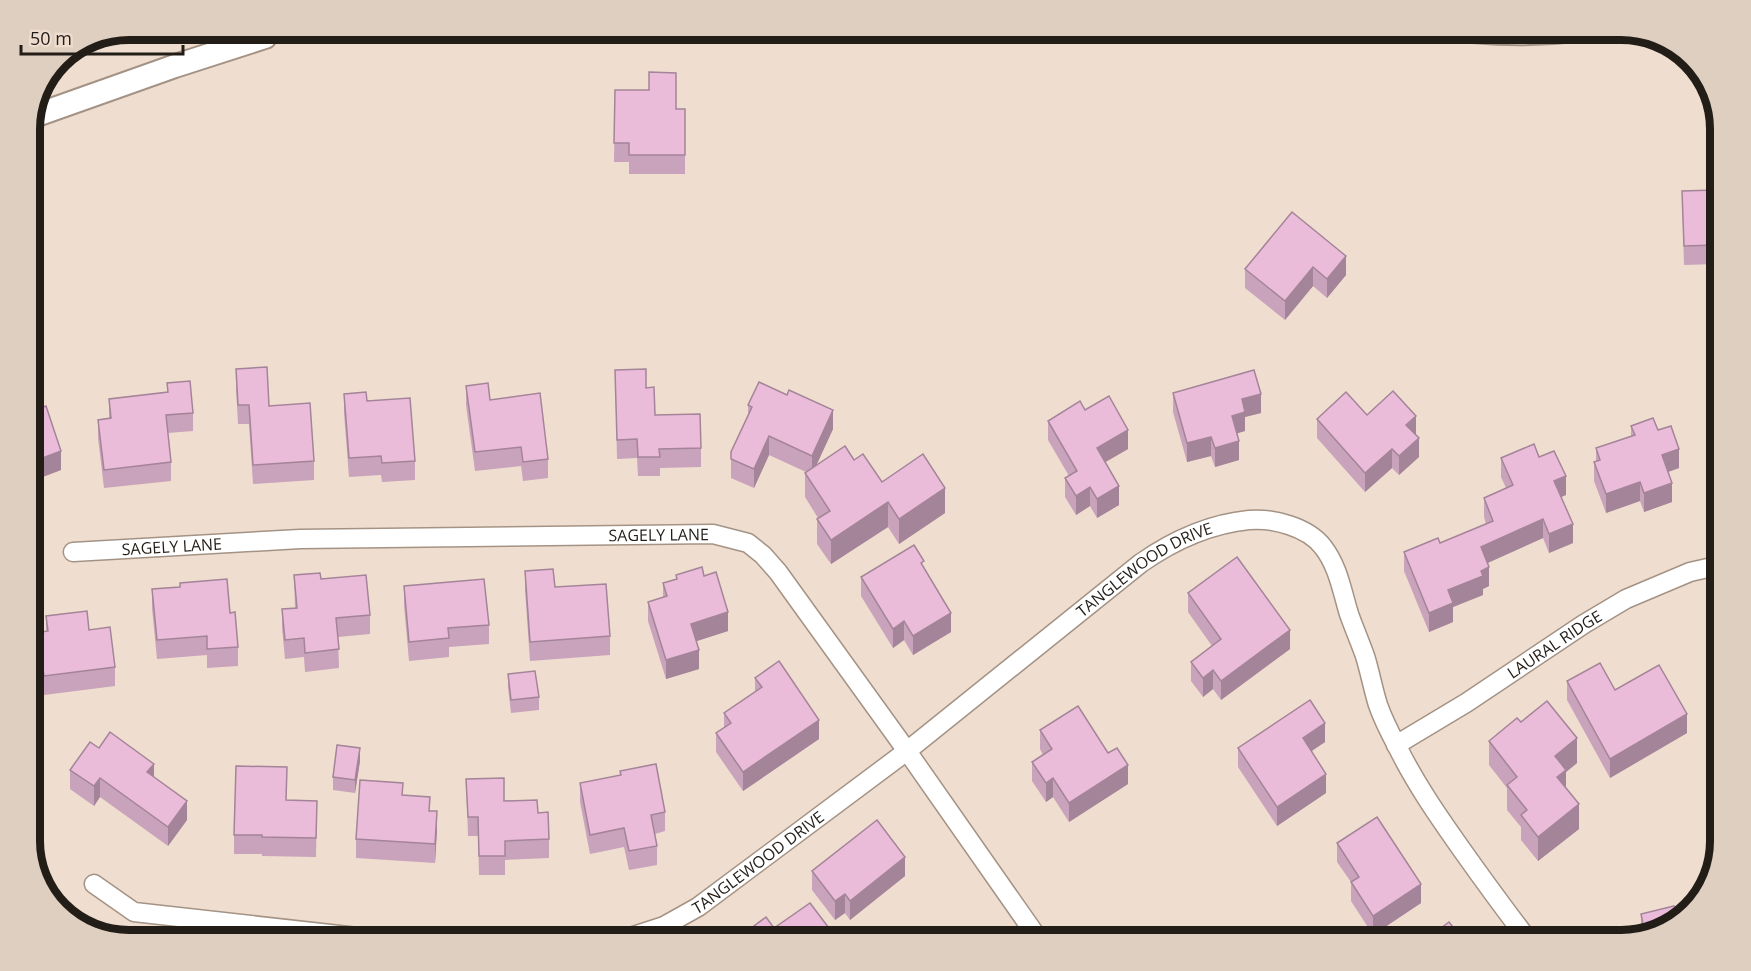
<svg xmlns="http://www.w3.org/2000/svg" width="1751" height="971" font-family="'Open Sans',sans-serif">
<rect width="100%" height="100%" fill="#efdecf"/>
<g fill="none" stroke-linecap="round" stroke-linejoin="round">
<g stroke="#a49385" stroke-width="21">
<g id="minor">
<path id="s1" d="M73,552l227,-13 413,-5 35,9 15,12 15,17 129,179 133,190"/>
<path id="s2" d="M1396,745l70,-42 118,-79 42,-25 64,-27 31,-7"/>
<path d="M94,884l40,28 259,29"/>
<path id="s3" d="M618,941l46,-15 34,-19 209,-156 234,-188c33,-23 67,-39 108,-43 24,-2 59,7 74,27 15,19 19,44 26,67 5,14 11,28 16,42 5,16 8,33 13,49 5,14 12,28 19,41 18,37 41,70 65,104 22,31 44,61 67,91"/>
</g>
</g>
<g stroke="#a49385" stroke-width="26">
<g id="tertiary">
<path d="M1473,31c33,3 68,3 102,-1"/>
<path d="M34,116l141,-50 90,-29"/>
</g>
</g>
<use href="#minor" stroke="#fff" stroke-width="18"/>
<use href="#tertiary" stroke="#fff" stroke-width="22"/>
</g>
<g fill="#c9a2bb">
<path d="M615,90l61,19h9v65h-56v-12h-15z"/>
<path d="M1721,178v63h-6l1,23 -32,1 -2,-74 32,-1z"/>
<path d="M1292,212l54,63 -19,23 -14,-12 -28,34 -40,-32v-19z"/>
<path d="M236,369l78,92v19l-61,4 -4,-60h-11l-2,-36z"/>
<path d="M615,370l31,18 9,27 46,33v19l-41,1v8h-22l-1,-18 -20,1z"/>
<path d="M167,383l26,30v18l-25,2 3,29v19l-67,7 -6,-50v-18l11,-2v-19l58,-7z"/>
<path d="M466,386l24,14 58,59v19l-25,3 -2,-15 -46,5 -9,-66z"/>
<path d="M1173,393l88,20 -16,4v14l-8,2 2,27 -24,7 -4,-11 -24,6 -14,-50z"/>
<path d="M344,394l23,7 48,60v19l-33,2 -1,-7 -32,2 -5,-64z"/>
<path d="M748,405l85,24 -17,36 38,-5 28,22 63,31 -46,31 -11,-17 -57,37 -14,-20v-25l1,-1 -13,-21v-24l1,-1 -37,-17 -15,33 -23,-10v-26l17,-37z"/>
<path d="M1085,410l43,39 -23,13 14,43 -22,13 -7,-12 -14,9 -11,-18v-19l4,-2 -21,-36v-19z"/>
<path d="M30,412l31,58 -21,8 -1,-5 -9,3z"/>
<path d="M1367,415l49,20 3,22 -20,18 -7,-7 -27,24 -48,-54v-19z"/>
<path d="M1631,426l27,4 21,38 -11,4 4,30 -28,10 -4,-11 -34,12 -12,-32v-19h2v-14l35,-12z"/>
<path d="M1539,457l27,38 -5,2 12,46 -24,10 -6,-15 -56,25 2,23 -6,3v6l-30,12v15l-24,10 -25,-61v-19l36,-9 46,-19 -2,-7v-19l22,-10 -5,-11v-19z"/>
<path d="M924,569l27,63 -38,23 -9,-15 -11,8 -32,-52v-19z"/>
<path d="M525,571l30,16 55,49v19l-80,6 -5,-71z"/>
<path d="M294,575l27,4 49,36v19l-32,3 1,31 -34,4 -1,-15 -19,2 -3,-31v-19l13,-1z"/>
<path d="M676,575l28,1 24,55 -32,10 3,28 -33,10 -18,-58v-19l15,-5v-14l13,-4z"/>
<path d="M404,586l85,39v19l-40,3v10l-40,4 -5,-56z"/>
<path d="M180,587l50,26 8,34v19l-31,2v-13l-50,4 -5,-51v-19z"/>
<path d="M1188,593l102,56 -69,51 -8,-11 -10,8 -12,-16v-19l21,-16 -24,-34z"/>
<path d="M46,616l43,14 26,37v19l-71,9 -3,-22 -10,1 -1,-40 16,-2z"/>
<path d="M508,674l31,23v13l-28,3 -3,-26z"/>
<path d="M755,678l64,61 -76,52 -27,-39v-19l8,-6v-14l31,-21z"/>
<path d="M1567,681l48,9 72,43 -77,45 -43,-78z"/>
<path d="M1521,722l56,41 -11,9v16l13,41 -41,32 -17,-21v-13l-14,-17v-22l-18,-23v-24z"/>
<path d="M1040,730l88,54 -59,38 -16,-25 -7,5 -14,-21v-19l11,-7 -3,-6z"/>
<path d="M1325,742l-14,9 15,42 -49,33 -39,-59v-19z"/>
<path d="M99,748l55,29 33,43 -19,26 -68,-49 -6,9 -24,-17v-19z"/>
<path d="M360,761l-5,32 -22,-3v-13z"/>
<path d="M620,771l45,41v19l-10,3 2,12v19l-28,5 -5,-23 -34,7 -10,-52v-19l40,-8z"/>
<path d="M466,779l38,22 34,12 11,26v19l-44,2v15h-26l-1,-39h-10z"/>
<path d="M403,795l27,16 7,19 -2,33 -79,-5v-19z"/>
<path d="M287,800l30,1 -1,56 -54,-1v-2h-28v-19z"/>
<path d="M1337,843l84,60 -48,32 -22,-34v-19l-14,-20z"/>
<path d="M812,871l93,5 -55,44 -5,-7 -10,7 -23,-30z"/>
<path d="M1641,914l31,13 -41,11v-11l10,-3z"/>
</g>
<g fill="#a48498">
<path d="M1346,256v19l-19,23v-19z"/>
<path d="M1313,267v19l-28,34v-19z"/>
<path d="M1261,394v19l-16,4v14l-13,4v-19l10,-17z"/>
<path d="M833,410v19l-21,46v-19z"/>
<path d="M1416,416v19l-10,-10z"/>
<path d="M1128,430v19l-31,18v-19z"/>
<path d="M769,436v19l-15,33v-19z"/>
<path d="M1211,437v19l-24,6v-19z"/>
<path d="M1419,438v19l-20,18v-19z"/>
<path d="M1239,441v19l-24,7v-19z"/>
<path d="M1392,449v19l-27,24v-19z"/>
<path d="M1679,449v19l-17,6v-19z"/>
<path d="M61,451v19l-21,8v-19z"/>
<path d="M39,454v19l-9,3v-19z"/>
<path d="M1566,476v19l-12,5v-19z"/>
<path d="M1640,482v19l-34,12v-19z"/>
<path d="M1672,483v19l-28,10v-19z"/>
<path d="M1119,486v19l-22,13v-19z"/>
<path d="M1090,487v19l-14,9v-19z"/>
<path d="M945,488v25l-46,31v-25z"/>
<path d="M888,502v25l-57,37v-24z"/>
<path d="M1543,519v19l-62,28v-19z"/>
<path d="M1573,524v19l-24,10v-19z"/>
<path d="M1489,567v19l-6,3v6l-30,12v15l-24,10v-19l19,-23 33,-19z"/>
<path d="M728,612v19l-37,12v-19z"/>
<path d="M951,613v19l-38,23v-19z"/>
<path d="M904,621v19l-11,8v-19z"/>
<path d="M1290,630v19l-69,51v-19z"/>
<path d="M699,650v19l-33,10v-19z"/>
<path d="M1213,670v19l-10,8v-19z"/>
<path d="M1687,714v19l-77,45v-19z"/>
<path d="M819,720v19l-76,52v-19z"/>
<path d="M1325,723v19l-22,15v-19z"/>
<path d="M1577,738v25l-11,9v23l-9,6 -2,-45z"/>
<path d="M360,748v13l-5,32v-13z"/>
<path d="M154,764v19l-7,-11z"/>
<path d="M1128,765v19l-59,38v-19z"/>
<path d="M1326,774v19l-49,33v-19z"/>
<path d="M100,778v19l-6,9v-20z"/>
<path d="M1053,778v19l-7,5v-19z"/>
<path d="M36,782v19l-6,5v-19z"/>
<path d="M187,801v19l-19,26v-19z"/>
<path d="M1579,804v25l-41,32v-24z"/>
<path d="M437,811v19l-2,33v-19z"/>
<path d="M905,857v19l-55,44v-19z"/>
<path d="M1421,884v19l-48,32v-19z"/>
<path d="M845,894v19l-10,7v-19z"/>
</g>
<g fill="#eabcd9" stroke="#a48498" stroke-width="1.5">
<path d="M649,72l27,1v36h9v46h-56v-12h-15l1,-53h34z"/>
<path d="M1714,178h7v44h-6l1,23 -32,1 -2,-55 33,-1z"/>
<path d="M1292,212l54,44 -19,23 -14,-12 -28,34 -40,-32z"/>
<path d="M267,367l2,39 41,-3 4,58 -61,4 -4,-60h-11l-2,-36z"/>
<path d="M646,369v19l8,-1 1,28 45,-1 1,34 -42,1 1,8h-22l-1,-18 -20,1 -2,-70z"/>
<path d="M1254,370l7,24 -19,5 3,13 -13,4 7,25 -24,7 -4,-11 -24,6 -14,-50z"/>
<path d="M190,381l3,32 -27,2 5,47 -67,8 -6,-50 13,-2 -2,-19 59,-7 -1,-9z"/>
<path d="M759,382l28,13 2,-5 44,20 -21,46 -43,-20 -15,33 -23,-10v-7l21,-45 -4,-2z"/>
<path d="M488,383l2,17 50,-7 8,66 -25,3 -2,-15 -46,5 -9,-66z"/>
<path d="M1393,391l23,25 -10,9 13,13 -20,18 -7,-7 -27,24 -48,-54 29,-27 21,23z"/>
<path d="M366,392l1,9 43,-3 5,63 -33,2 -1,-7 -32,2 -5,-64z"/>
<path d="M1109,396l19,34 -31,18 22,38 -22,13 -7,-12 -14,9 -11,-18 12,-7 -29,-50 32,-20 5,9z"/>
<path d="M46,406l15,45 -21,8 -1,-5 -9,3v-45z"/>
<path d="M1653,418l5,12 13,-4 8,23 -17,6 10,28 -28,10 -4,-11 -34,12 -12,-32 6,-2 -4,-12 39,-13 -4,-9z"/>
<path d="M1534,444l5,13 15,-6 12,25 -12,5 19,43 -24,10 -6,-15 -62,28 8,20 -8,4 2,5 -35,14 5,13 -24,10 -25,-61 34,-14 2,5 53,-22 -9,-23 29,-13 -12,-27z"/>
<path d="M845,446l9,14 9,-6 19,28 41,-28 22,34 -46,31 -11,-17 -57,38 -14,-21 13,-8 -25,-38z"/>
<path d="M914,545l10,16 -3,2 30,50 -38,23 -9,-15 -11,8 -32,-52z"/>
<path d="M1237,557l53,73 -69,51 -8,-11 -10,8 -12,-16 30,-23 -33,-46z"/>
<path d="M702,567l2,9 12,-4 12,40 -37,12 8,26 -33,10 -18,-58 19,-6 -4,-13 14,-4 -1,-4z"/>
<path d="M553,569l2,18 51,-3 4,52 -80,6 -5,-71z"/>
<path d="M320,573l1,6 45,-4 4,40 -34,3 3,31 -34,4 -1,-15 -19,2 -3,-31 15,-1 -3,-33z"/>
<path d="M227,579l3,34 5,-1 3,35 -31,2v-13l-50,4 -5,-51 28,-2v-4z"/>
<path d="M484,579l5,46 -41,3 1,10 -40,4 -5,-56z"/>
<path d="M87,611l2,19 21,-3 5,40 -71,9 -3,-22 -10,1 -1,-21 18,-3 -2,-15z"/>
<path d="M779,661l40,59 -76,52 -27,-39 15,-10 -7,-10 38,-26 -7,-9z"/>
<path d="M1600,663l15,27 44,-25 28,49 -77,45 -43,-78z"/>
<path d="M535,671l4,26 -28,3 -3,-26z"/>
<path d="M1310,700l15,23 -22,15 23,36 -49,33 -39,-59z"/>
<path d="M1547,701l30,37 -22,18 11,14 -9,7 22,27 -41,33 -17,-22 6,-5 -20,-25 10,-8 -28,-36 28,-23 4,4z"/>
<path d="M1078,706l30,47 9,-5 11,17 -59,38 -16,-25 -7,5 -14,-21 20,-13 -12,-19z"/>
<path d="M110,732l44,32 -7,8 40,29 -19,26 -68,-49 -6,8 -24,-16 20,-28 9,6z"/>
<path d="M337,745l23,3 -5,32 -22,-3z"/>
<path d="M656,764l9,48 -14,3 6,31 -28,5 -5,-23 -34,7 -10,-52 41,-8 -1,-4z"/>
<path d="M236,766l51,1 -1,33 31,1 -1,37 -54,-1v-2h-28z"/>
<path d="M30,776l6,6 -6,5z"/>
<path d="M504,778v23l33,-1 1,13 10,-1 1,27 -44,2v15h-26l-1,-39h-10l-2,-38z"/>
<path d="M360,780l43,3 -1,12 28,2 -1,14h8l-2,33 -79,-5z"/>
<path d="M1377,817l44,67 -48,32 -22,-34 8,-5 -22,-34z"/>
<path d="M877,820l28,37 -55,44 -5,-7 -10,7 -23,-30z"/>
<path d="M810,903l28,37 -1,1h-91l-4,-6 24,-18 8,11z"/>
<path d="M1674,906l4,13h2l-8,8 -38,11 -3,-11 12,-3 -2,-10z"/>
<path d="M1449,922l15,19h-40z"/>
<path d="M1202,934l4,7h-16z"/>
</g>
<g text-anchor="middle" stroke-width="4.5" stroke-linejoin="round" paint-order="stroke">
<g font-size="16" fill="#231d18" stroke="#efdecf">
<text dy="6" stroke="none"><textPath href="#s1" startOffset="586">SAGELY LANE</textPath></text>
<text dy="6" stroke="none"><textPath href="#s1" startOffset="99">SAGELY LANE</textPath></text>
<text dy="6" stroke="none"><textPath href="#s3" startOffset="648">TANGLEWOOD DRIVE</textPath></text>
<text dy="6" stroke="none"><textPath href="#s2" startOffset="188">LAURAL RIDGE</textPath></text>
<text dy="6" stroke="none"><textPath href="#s3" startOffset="162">TANGLEWOOD DRIVE</textPath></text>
</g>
</g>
<path d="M0 0H1751V971H0ZM129 40H1621A89 89 0 0 1 1710 129V841A89 89 0 0 1 1621 930H129A89 89 0 0 1 40 841V129A89 89 0 0 1 129 40Z" fill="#dfcfc0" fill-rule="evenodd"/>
<path fill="none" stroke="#231d18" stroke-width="8" d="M129 40H1621A89 89 0 0 1 1710 129V841A89 89 0 0 1 1621 930H129A89 89 0 0 1 40 841V129A89 89 0 0 1 129 40Z"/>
<path d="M21 45v9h162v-9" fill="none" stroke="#231d18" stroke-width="3"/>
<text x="30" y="45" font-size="18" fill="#231d18" stroke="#efdecf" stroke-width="4.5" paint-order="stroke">50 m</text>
</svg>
